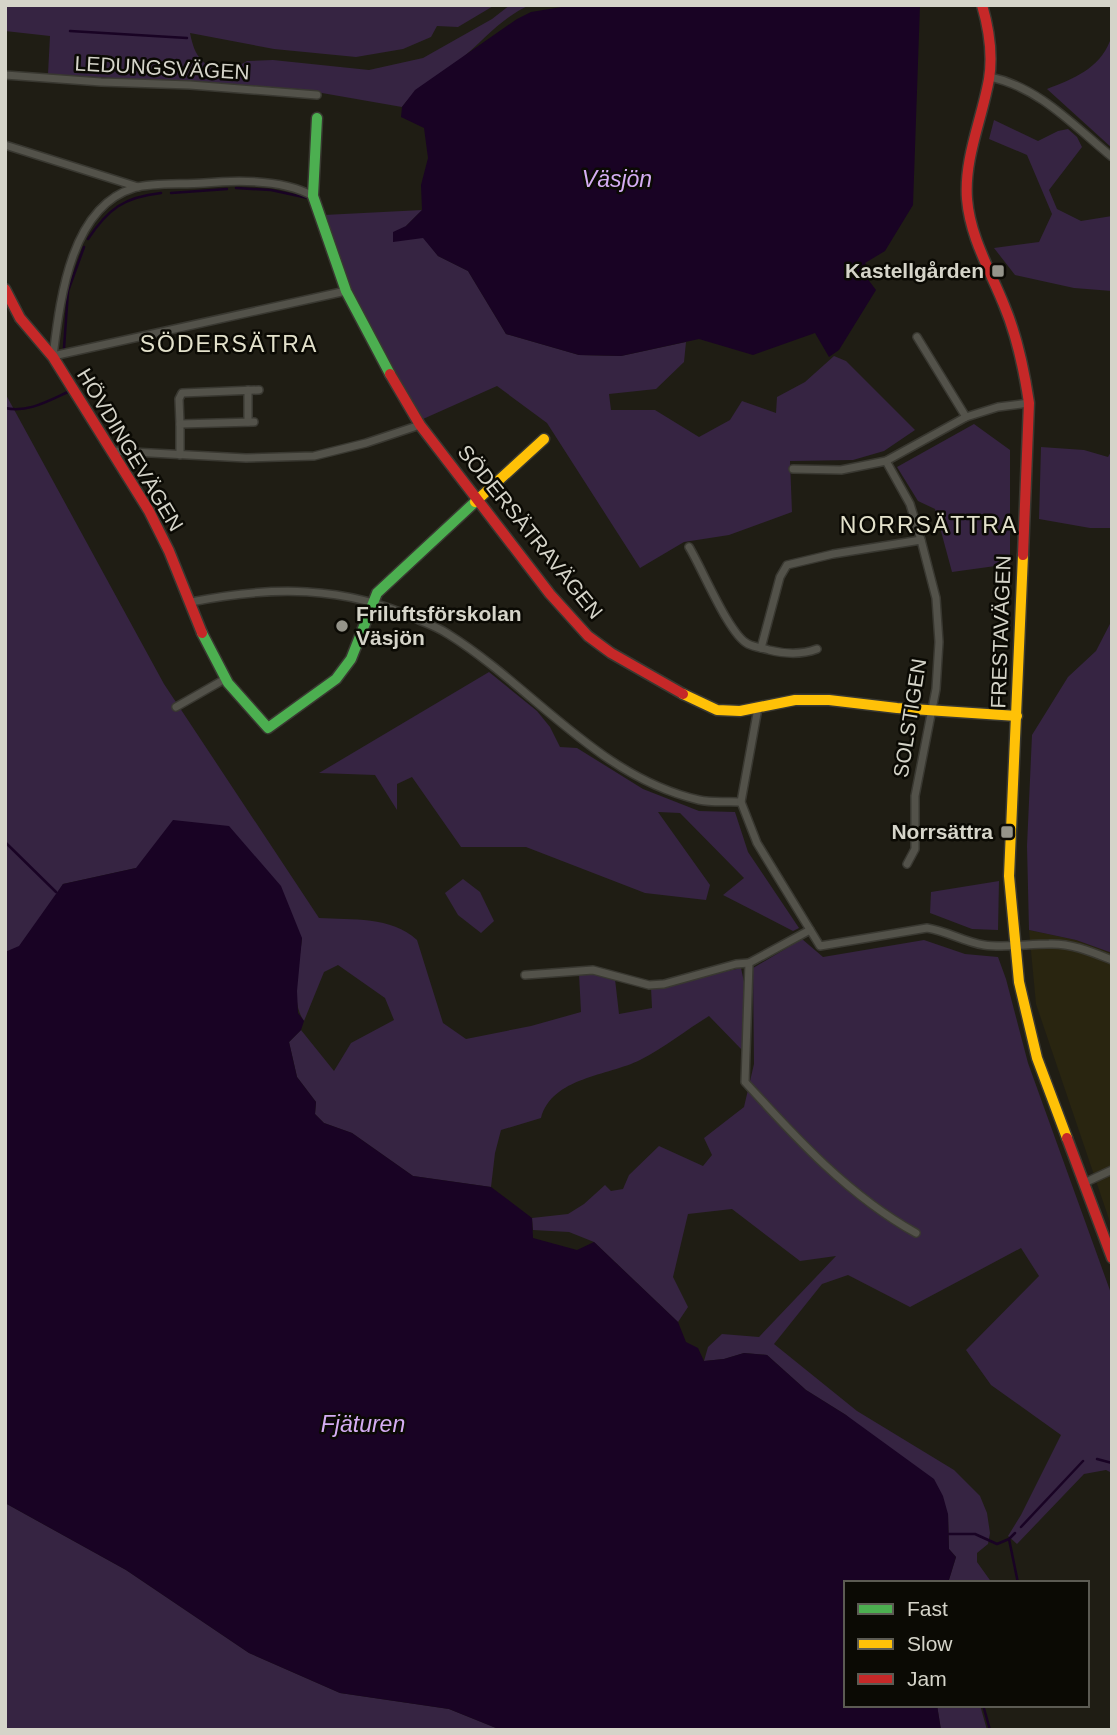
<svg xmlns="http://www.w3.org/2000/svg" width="1117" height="1735" font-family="Helvetica,sans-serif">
<rect width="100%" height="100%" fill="#1f1d14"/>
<path fill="#292510" d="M1029,930l47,10 36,13v275l-76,-224z"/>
<g fill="#362442">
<path d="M5,5h490l-37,22 -21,-1 -6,11 -28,12 -47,8 -82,-8 -84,-16c5,25 12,32 36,40l21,-12 26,-1 96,10 54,-12 69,-39 18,-14h20c-28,12 -47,36 -69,54 -22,17 -41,25 -59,48l-103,-18 -251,-15 2,-38 -45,-5z"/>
<path d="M1110,41h2v107l-65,-59c26,-10 52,-20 63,-48z"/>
<path d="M994,120l44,21 20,-10 10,-2 9,8 5,10 -33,43 8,19 24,12 31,-5v75l-38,-3 -59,-13 -21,-27 45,-6 13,-28 -25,-59 -38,-16z"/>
<path d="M422,210l-16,16 18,12 14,18 30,15 38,63 73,21 42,1 65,-14 -2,20 -28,27 -47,5 2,16h44l44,27 31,-17 12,-19 34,12 1,-16 28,-15 29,-26 12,5 69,69 -31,21 -31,9 -63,1 2,51 -63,23 -45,7 -44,26 -93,-145 -50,-37 -74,33 -41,-66 -31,-64 -27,-74z"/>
<path d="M5,393l159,291 155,234c33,2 72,-2 98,22l26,83 23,16 65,-13 50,-14 -2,-38 22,1 14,4 4,35 33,-6 -1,-20 90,-20 3,14 -2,68 -33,-34c-23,14 -45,32 -69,44 -32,16 -88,17 -99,58l-40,12 -6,23 -4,34 -78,-11 -61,-43 -28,-10 -9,-9 1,-12 -19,-25 -8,-35 12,-12 33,41 17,-28 43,-23 -9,-22 -47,-33 -14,7 -20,49c-15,-21 -4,-59 -2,-83l-166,-70 -73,16 -58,96z"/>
<path d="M974,424l36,26v114l-58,8 -17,-63 -17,-8 -21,-34z"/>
<path d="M1041,447l43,3 24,7 4,-7v78h-22l-51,-9z"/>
<path d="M1112,620v333l-36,-13 -47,-10 -2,-84 5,-111 36,-58 28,-26z"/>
<path d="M489,672l48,39 13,16 10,20 17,1 66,41 56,22 36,1 13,40 51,76 -6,3 -70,-36 21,-17 -64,-65 -22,-1 52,73 -4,15 -61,-7 -119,-46h-65l-49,-70 -15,7v26l-22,-35 -56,-2z"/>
<path d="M463,879l17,13 14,29 -13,12 -23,-18 -13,-22z"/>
<path d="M999,881l-1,49 -26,-1 -42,-16 1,-21z"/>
<path d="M802,939l21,18 101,-17 41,14 33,3 8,22 22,84 84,233v177l-6,-3 -22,4 -67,70 -9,-8 13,-21 40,-80 -70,-50 -25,-35 73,-74 -18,-28 -111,59 -62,-32 -26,9 -48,60 83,67 97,59 26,26 7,17 3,20 -2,11 -11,9v9l15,21h-44l8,-26 -7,-8 -1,-35 -102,-99 -40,-25 -39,-35 -23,-2 -20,6 -20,2 4,-14 14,-13 37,3 77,-81 -36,5 -68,-52 -44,5 -15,63 15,30 -10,15 -84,-80 -25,-10 -36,-2 -1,-12 36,-4 16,-10 21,-19 6,6 12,-2 6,-14 30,-29 44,20 9,-11 -8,-17 40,-31 10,-43 -1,-96z"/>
<path d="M5,1503l121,67 123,83 91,40 109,16 52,21h-496z"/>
<path d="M937,1705h43l7,25h-46z"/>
</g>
<g fill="#190324">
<path d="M574,5h346l-7,200 -28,46 -20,12 7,9 -5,6 9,12 -37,60 -10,7 -14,-24 -62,22 -54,-16 -78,17 -42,-1 -73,-21 -38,-63 -30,-15 -15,-18 -30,4v-10l13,-6 16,-16 -1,-25 7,-27 -4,-30 -23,-11 1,-10 13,-17 102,-71 14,-7z"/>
<path d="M173,820l56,6 52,60 21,52 -5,53 1,22 6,8 -3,9 -12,12 8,35 19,25 -1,12 9,9 28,10 61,43 78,11 41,31 1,20 44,12 17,-8 84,80 8,20 12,6 6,13 20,-2 20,-6 23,2 39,35 40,25 88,64 9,17 5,18 1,35 7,8 -8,26h-102v122h91l4,25h-440l-52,-21 -109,-16 -91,-40 -123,-83 -121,-67v-551l14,-6 44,-62 73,-16z"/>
</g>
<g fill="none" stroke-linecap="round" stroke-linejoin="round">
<g stroke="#190324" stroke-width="2.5">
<path d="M70,31l117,7"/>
<path d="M236,188l35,2 37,8"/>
<path d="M171,193l56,-4"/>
<path d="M88,239c20,-30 36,-42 73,-46"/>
<path d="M64,348l4,-57 16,-44"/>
<path d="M5,408c23,5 43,-7 63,-16"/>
<path d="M5,842l51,50"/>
<path d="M1097,1459l15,4"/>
<path d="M1021,1527l62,-66"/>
<path d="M1015,1533l-6,6 9,44"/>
<path d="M949,1534h26l22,10 12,-5"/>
<path d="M983,1705l7,25"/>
</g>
<g stroke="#393831" stroke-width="10">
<g id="street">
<path d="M5,75l96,7 89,3 127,10"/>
<path d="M990,77c49,10 84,49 122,80"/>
<path d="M5,145l133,42"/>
<path d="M313,196c-30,-17 -76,-16 -109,-13 -22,2 -49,-1 -70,5 -64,19 -74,113 -81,168l293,-65"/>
<path d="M917,337l49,80"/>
<path d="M248,390v32"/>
<path d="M180,424l-1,-25 3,-6 77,-3"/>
<path d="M113,451l133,7 68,-2 52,-13 54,-18"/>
<path d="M180,455v-31l74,-2"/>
<path d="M886,461l24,43 11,36 15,58 3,44 -3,47 -21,107v53l-8,15"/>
<path d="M793,469l48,1 45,-9 80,-44 32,-10 31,-4"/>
<path d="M689,547c13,21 40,88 59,97 6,3 14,4 21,6 16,4 32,5 48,-1"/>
<path d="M191,602c80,-16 153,-17 228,18 10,4 20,8 29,14 85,53 150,143 251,166 13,3 29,1 42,2"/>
<path d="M761,648l19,-71 7,-12 46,-11 88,-14"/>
<path d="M176,707l49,-28"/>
<path d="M758,708l-17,94 16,41 63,103 107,-18c20,3 37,14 57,17 21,3 44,-1 65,-1 22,-1 43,8 63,16"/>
<path d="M810,930l-61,33 -4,119c51,56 104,114 171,151"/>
<path d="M525,975l68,-5 56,15 15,-1 72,-20 13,-1"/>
<path d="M1084,1183l28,-13"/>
</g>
</g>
<g stroke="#393831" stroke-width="13">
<g id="fast">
<path d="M317,118l-4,78 33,95 44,83"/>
<path d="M202,633l26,50 40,45 68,-49 15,-20 26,-66 98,-91"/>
</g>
</g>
<g stroke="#393831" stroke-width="13">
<g id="slow">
<path d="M475,502l69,-63"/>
<path d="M1023,555l-14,321 10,106 18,76 30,80"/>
<path d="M683,694l34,16 23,1 55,-11h34l68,8 120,8"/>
</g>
</g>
<g stroke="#393831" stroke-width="13">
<g id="jam">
<path d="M982,5c7,24 11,49 7,74 -7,40 -25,79 -22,120 3,38 23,71 37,106 13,31 20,64 25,98l-6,152"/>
<path d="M5,289l15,29 33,39 96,154 20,40 33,82"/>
<path d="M390,374l30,51 130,169 38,42 23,17 72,41"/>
<path d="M1067,1138l45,120"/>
</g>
</g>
<use href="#street" stroke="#53524a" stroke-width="7"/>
<use href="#fast" stroke="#4caf50" stroke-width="10"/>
<use href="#slow" stroke="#ffc107" stroke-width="10"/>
<use href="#jam" stroke="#c62828" stroke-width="10"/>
</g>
<g fill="#95948a" stroke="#0b0a04" stroke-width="2.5">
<rect x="991" y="264" width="14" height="14" rx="3.5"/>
<circle cx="342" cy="626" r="7"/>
<rect x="1000" y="825" width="14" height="14" rx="3.5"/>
</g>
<g text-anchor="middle" stroke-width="5" stroke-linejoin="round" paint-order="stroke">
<g font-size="21" fill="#d5d4c9" stroke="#0b0a04">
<text transform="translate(162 68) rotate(3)" y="7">LEDUNGSVÄGEN</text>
<text transform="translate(130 450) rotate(59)" y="7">HÖVDINGEVÄGEN</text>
<text transform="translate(530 532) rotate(51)" y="7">SÖDERSÄTRAVÄGEN</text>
<text transform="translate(1001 632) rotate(-88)" y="7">FRESTAVÄGEN</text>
<text transform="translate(910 718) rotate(-81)" y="7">SOLSTIGEN</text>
</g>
<g font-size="21" font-weight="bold" fill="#d5d4c9" stroke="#0b0a04" text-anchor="end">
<text x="984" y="278">Kastellgården</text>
<text x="356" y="621" text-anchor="start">Friluftsförskolan<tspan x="356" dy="24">Väsjön</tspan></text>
<text x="993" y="839">Norrsättra</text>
</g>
<g font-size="23" font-style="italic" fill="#d5adf3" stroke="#0b0a04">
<text x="617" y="187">Väsjön</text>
<text x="363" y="1432">Fjäturen</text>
</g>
<g font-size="23" letter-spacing="2" fill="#e3e1cb" stroke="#0b0a04">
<text x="229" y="352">SÖDERSÄTRA</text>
<text x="929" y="533">NORRSÄTTRA</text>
</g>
</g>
<rect width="1117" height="1735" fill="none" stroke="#d5d4c9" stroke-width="14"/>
<rect x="844" y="1581" width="245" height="126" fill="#0b0a04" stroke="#5c5b53" stroke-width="2"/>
<rect x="858" y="1604" width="35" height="10" fill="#4caf50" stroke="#5c5b53" stroke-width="2"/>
<text x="907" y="1616" font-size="21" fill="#d5d4c9">Fast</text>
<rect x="858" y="1639" width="35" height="10" fill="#ffc107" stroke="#5c5b53" stroke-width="2"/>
<text x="907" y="1651" font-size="21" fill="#d5d4c9">Slow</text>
<rect x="858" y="1674" width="35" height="10" fill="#c62828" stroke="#5c5b53" stroke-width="2"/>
<text x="907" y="1686" font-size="21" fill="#d5d4c9">Jam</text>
</svg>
